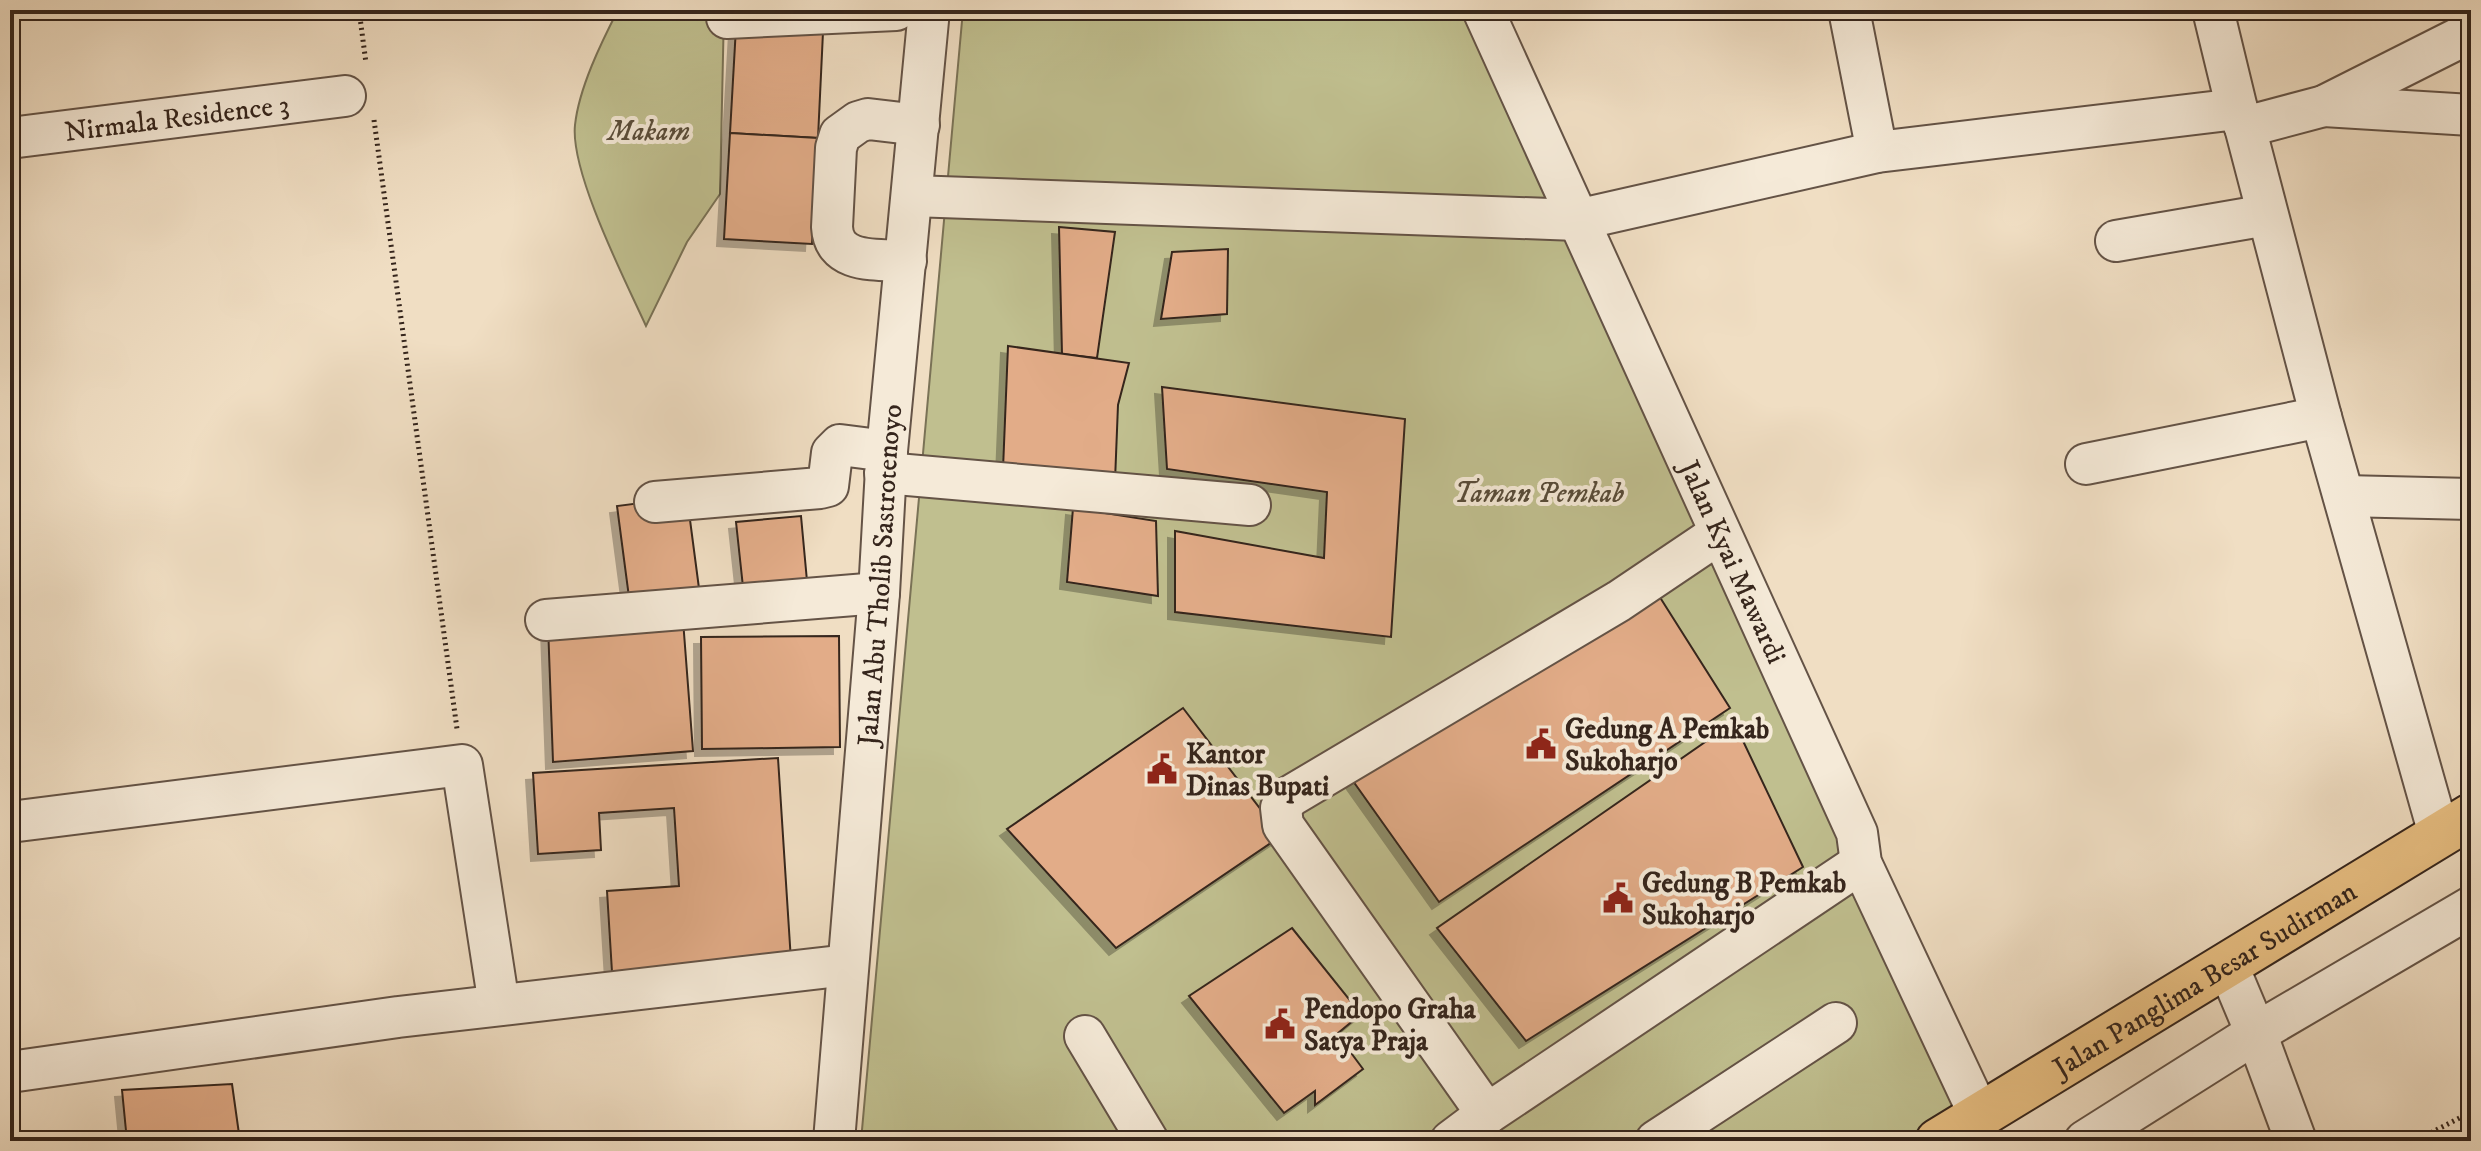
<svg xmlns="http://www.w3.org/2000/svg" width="2481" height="1151" font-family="'IM FELL DW Pica',serif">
<defs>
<filter id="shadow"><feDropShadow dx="-7" dy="7" stdDeviation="0" flood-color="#0004"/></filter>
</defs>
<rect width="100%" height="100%" fill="#f0dec3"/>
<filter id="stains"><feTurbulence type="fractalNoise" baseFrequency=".0025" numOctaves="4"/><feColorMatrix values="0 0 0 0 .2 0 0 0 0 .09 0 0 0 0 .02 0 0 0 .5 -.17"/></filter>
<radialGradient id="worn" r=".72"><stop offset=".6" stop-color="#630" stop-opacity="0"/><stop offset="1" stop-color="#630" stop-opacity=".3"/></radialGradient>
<g fill="#c0bf8f" stroke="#7a7256" stroke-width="2">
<path d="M618,10h106l-4,184 -33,48 -41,84c-21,-46 -76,-154 -71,-201 4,-37 26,-82 43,-115z"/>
<path d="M963,10h507l491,1098 -51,33h-1049z"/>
</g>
<g fill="#e2ac88" stroke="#35251c" stroke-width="2" filter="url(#shadow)">
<path d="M736,27l87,5 -5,106 -88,-5z"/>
<path d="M730,133l88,5 -6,106 -88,-5z"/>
<path d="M1059,227l56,5 -18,126 -35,-4z"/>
<path d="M1228,249l-1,65 -66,5 11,-67z"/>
<path d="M1008,346l121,17 -11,42 -3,76 -112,-12z"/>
<path d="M1162,387l243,32 -14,218 -216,-25v-81l149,27 3,-66 -160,-23z"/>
<path d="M687,497l13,99 -70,9 -13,-99z"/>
<path d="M1073,508l83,13 2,75 -91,-14z"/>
<path d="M801,516l6,65 -64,6 -7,-65z"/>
<path d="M1649,580l81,128 -291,194 -86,-121z"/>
<path d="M683,620l10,131 -140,11 -5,-137z"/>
<path d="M839,636l1,111 -138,2 -1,-112z"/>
<path d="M1183,708l98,128 -165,112 -109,-119z"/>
<path d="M1734,722l69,145 -277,174 -89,-113z"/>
<path d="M778,758l13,203 -179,11 -5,-81 72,-5 -5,-78 -75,5 2,37 -63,4 -5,-81z"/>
<path d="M1292,928l69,86 -24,20 26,35 -48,36v-14l-31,22 -95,-117z"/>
<path d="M232,1084l8,57h-113l-5,-51z"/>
</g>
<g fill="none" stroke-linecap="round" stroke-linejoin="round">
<g stroke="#645346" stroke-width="44">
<g id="minor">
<path id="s1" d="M1483,10l374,823 4,30 118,251"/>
<path d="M1849,10l28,142"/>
<path d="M2213,10l24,99 8,18 76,290 118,417"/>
<path d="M727,18l169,-8"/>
<path d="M2324,106l147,9"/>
<path d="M2245,127l79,-21 147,-74"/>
<path id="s2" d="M10,138l335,-42"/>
<path d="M912,196l665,24 300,-68 360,-43"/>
<path d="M2116,241l151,-26"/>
<path d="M906,261c-28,-2 -72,4 -74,-34l4,-79 4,-13 18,-13 10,-3 51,6"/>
<path d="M2086,464l235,-47"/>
<path d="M885,473l365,32"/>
<path d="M2344,496l127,3"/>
<path d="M655,502l165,-14 8,-2 4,-33 8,-8 47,6"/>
<path d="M546,620l333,-27"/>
<path d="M10,822l452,-57 37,240"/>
<path d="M2227,964l29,69 40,108"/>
<path d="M1085,1036l63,105"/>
<path d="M10,1072l388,-55 450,-52"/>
<path d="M1487,1114l-204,-289 -2,-17 8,-11 330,-196 101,-68"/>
<path id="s3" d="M834,1141l45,-548 8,-142 42,-441"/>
<path d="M1451,1141l36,-27 374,-251"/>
<path d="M1656,1141l180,-118"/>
<path d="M2085,1141l171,-108 215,-126"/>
</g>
</g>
<g stroke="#35251c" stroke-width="48">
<g id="major">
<path id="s4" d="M1938,1141l533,-325"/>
</g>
</g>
<g stroke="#35251c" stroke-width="5" stroke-dasharray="2 4" stroke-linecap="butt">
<path d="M359,10l7,53"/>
<path d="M374,120l83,609"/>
<path d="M2415,1141l56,-29"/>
</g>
<use href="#minor" stroke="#f5ead8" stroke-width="40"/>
<use href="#major" stroke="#e8bf82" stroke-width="44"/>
<path stroke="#35251c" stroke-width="6" stroke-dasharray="14 14" stroke-linecap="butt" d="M2454,1141l17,-9"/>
</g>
<defs>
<g id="civic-bare" transform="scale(2.4)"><path d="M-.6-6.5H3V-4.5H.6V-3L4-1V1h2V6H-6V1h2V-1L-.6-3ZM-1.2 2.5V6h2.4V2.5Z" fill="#8f2418" stroke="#f5ead8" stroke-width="2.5" paint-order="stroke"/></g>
</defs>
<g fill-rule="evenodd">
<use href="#civic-bare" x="1541" y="744"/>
<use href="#civic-bare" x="1162" y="769"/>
<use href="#civic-bare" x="1618" y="898"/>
<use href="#civic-bare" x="1280" y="1024"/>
</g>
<g text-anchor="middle" stroke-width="8" stroke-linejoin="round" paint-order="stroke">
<g font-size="28" fill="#35251c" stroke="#f5ead8">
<text dy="10" stroke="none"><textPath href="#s2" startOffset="168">Nirmala Residence 3</textPath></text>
<text dy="10" stroke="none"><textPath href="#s1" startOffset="606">Jalan Kyai Mawardi</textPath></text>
<text dy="10" stroke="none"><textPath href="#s3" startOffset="568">Jalan Abu Tholib Sastrotenoyo</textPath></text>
<text dy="10" stroke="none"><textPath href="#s4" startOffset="312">Jalan Panglima Besar Sudirman</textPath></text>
</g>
<g font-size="28" font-style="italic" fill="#584c39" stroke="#f5ead8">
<text x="649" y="140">Makam</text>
<text x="1539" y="502">Taman Pemkab</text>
</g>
<g font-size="28" font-weight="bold" fill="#35251c" stroke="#f5ead8" text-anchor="start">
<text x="1565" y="738">Gedung A Pemkab<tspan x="1565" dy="32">Sukoharjo</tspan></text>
<text x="1186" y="763">Kantor<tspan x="1186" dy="32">Dinas Bupati</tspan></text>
<text x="1642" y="892">Gedung B Pemkab<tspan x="1642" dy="32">Sukoharjo</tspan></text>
<text x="1304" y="1018">Pendopo Graha<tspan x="1304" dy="32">Satya Praja</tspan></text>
</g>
</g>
<rect width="2481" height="1151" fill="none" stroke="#f0dec3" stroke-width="40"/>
<rect x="12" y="12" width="2457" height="1127" fill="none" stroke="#35251c" stroke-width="4"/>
<rect x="20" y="20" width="2441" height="1111" fill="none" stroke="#35251c" stroke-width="2"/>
<rect width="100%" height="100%" filter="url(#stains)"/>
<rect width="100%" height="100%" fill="url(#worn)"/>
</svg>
